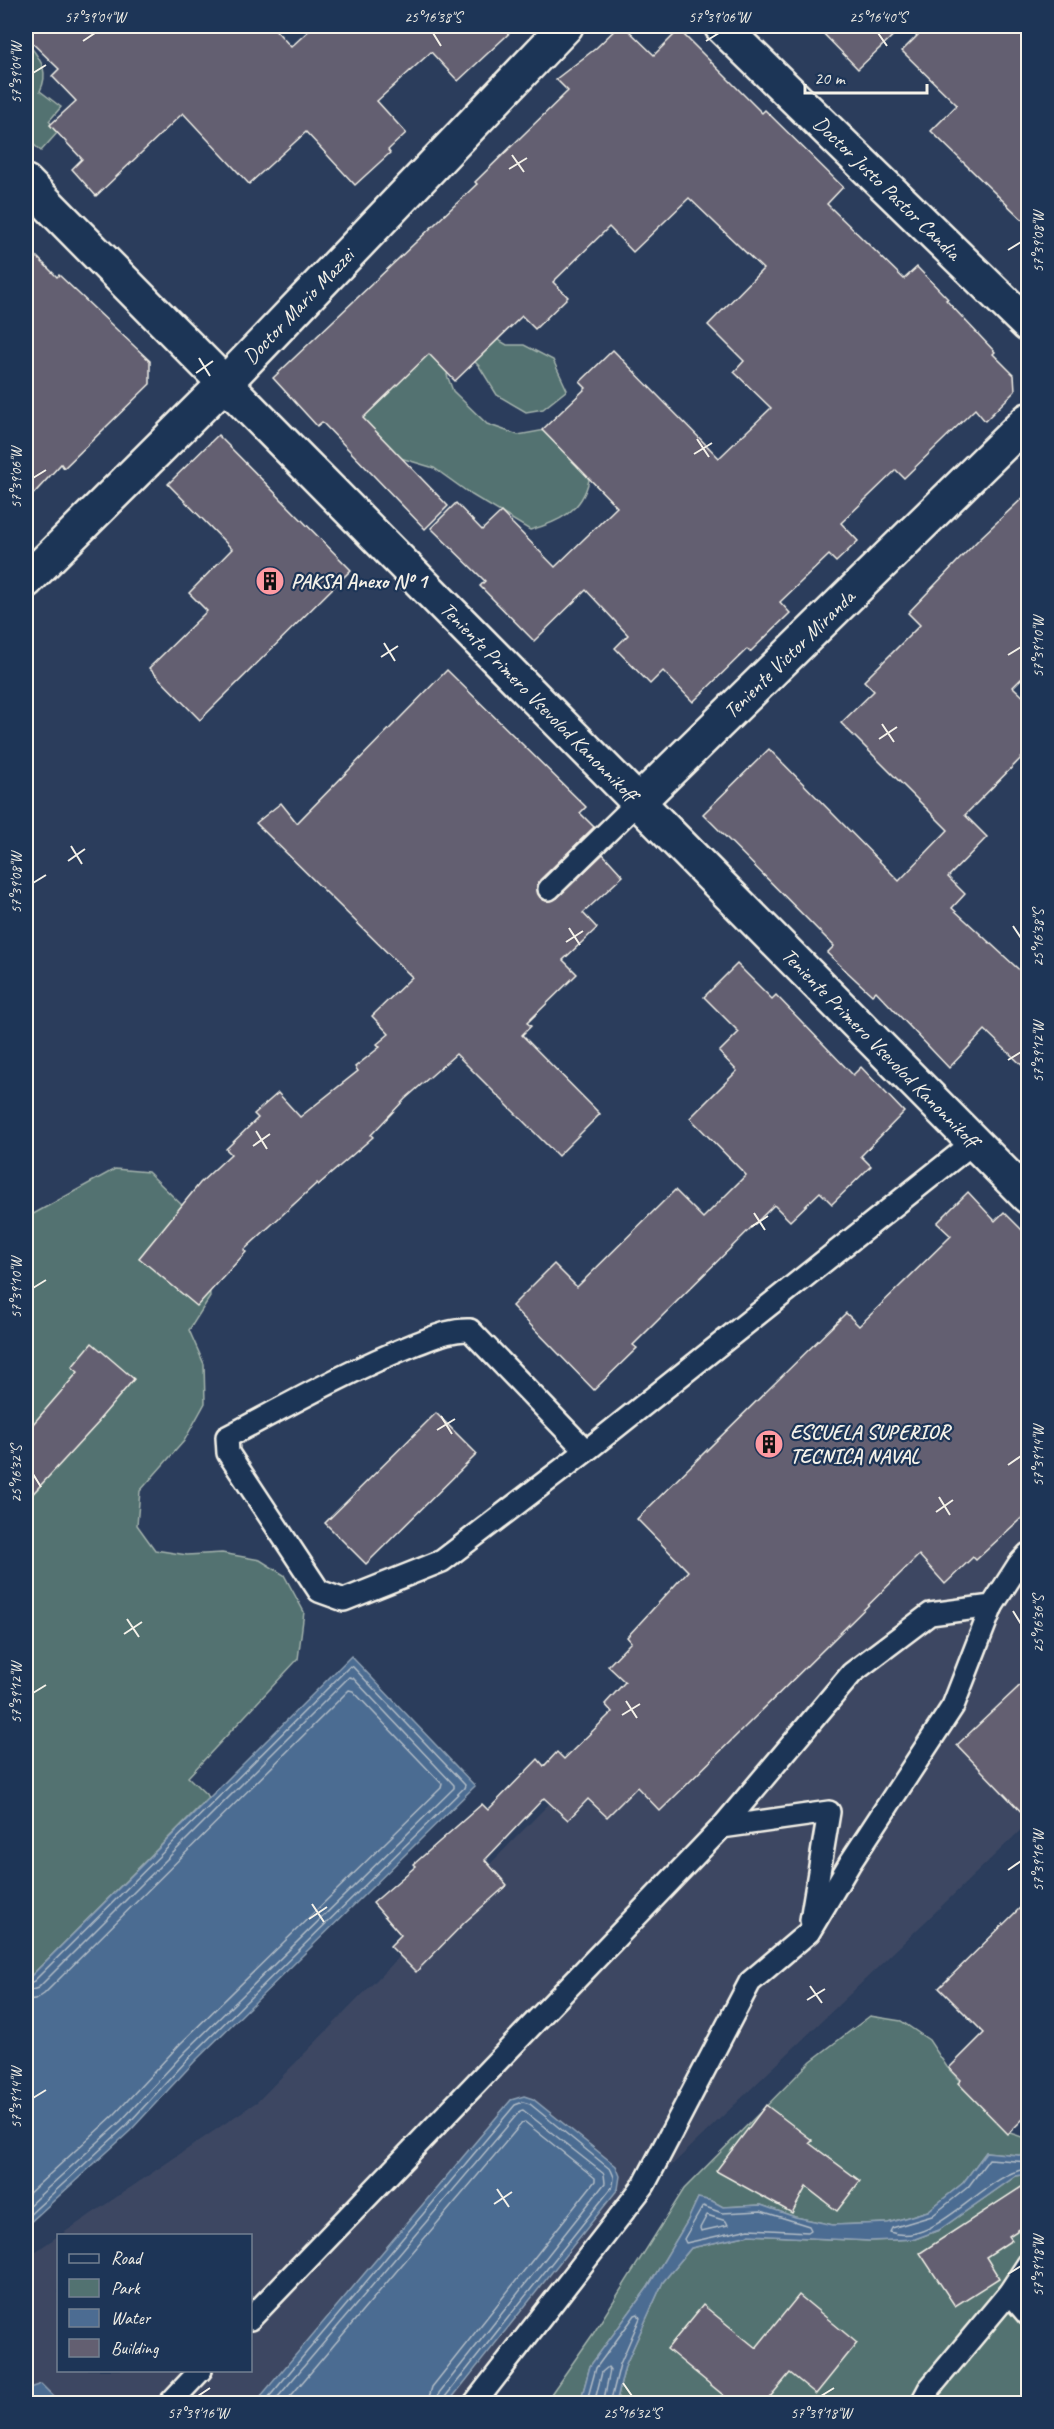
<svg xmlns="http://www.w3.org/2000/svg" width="1054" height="2429" font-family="Caveat,sans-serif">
<rect width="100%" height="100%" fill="#2b3d5c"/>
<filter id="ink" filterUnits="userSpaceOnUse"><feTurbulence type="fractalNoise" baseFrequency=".0167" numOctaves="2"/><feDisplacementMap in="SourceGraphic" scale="12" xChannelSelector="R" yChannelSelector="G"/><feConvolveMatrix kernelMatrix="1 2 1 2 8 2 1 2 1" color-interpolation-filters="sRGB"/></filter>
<g filter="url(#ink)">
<path fill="#3c4762" d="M1028,1320v503l-380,365 -191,215h-417l-14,-10v-135l32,-22v134h192v-134h-191l199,-135 278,-284z"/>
<g fill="#527271" stroke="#a3b2ac" stroke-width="1.5">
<path d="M30,46c12,15 19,27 10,45l21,16 -12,14 9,11 -17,19 -15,-13v-90z"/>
<path d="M464,320l43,25h17l29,15 14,30 -24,19 -17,3 -29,-17 -18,-29 -12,-12 -16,5 -4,16 6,16 34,33 31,11 33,-6 14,8 24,43c-7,31 -30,42 -59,50l-58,-35 -38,-27 -67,-20 -11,-44z"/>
<path d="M115,1169l33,3 44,43 16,43 2,39 -21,33 15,34 1,39 -21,38 -44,50 -3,34 18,25 32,5 35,-2 38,7 24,15 20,37 -6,47 -110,118 21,20 -183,184v-763z"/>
<path d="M870,2016l31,5 28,19 18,27 60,65 21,7v17l-42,-4 -23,31 -35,28 -40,12 -55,2 -38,-8 -34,-12 -38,2 -11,-6 -14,-3 -11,24 -39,65 -58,79 -10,37 -36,1 49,-70 91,-145 127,-128z"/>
<path d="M1028,2174v229l-412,1 9,-38 38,-84 28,-34 58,-13 121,6 45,-2 24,-9 77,-54z"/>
</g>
<g fill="#4c6c92" stroke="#8fa1b4" stroke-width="1.5">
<path d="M351,1656l124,130 -280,275 -65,70 -104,95v-245z"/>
<path d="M524,2096l9,3 83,67 4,10 -2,13 -170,214h-193l256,-303z"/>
<path d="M986,2152l42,4v18l-12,2 -77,54 -24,9 -45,2 -121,-6 -58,13 -28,34 -38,84 -9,37h-36l10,-37 58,-79 39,-65 11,-24 14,3 11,6 38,-2 34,12 38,8 55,-2 40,-12 35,-28z"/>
<path d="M41,2384l15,15 1,4h-31v-14z"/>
</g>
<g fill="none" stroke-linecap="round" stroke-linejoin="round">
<g stroke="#b1bcc6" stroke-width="1.5">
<path d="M26,1985l6,-2 318,-317 3,1 112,118 -1,3 -273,268 -65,70 -100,92"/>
<path d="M26,1992l12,-4 311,-311 4,1 101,107v3l-268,263 -65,70 -95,87"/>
<path d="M26,2001l9,-1 9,-6 305,-304 4,1 89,93 -1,4 -261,256 -66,71 -88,81"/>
<path d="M1028,2162l-39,-3 -21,28 -36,29 -40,12 -2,4c45,18 96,-61 138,-63"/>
<path d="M703,2206l19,7 39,-2 48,15 2,4 -3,2 -59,-3 -63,14 -2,-4z"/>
<path d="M707,2215l19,6 2,4 -27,6 -1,-3z"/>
<path d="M263,2404l252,-299 8,-3 7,2 81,66 3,7 -1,9 -168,211 -2,7"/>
<path d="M272,2404l248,-293 3,-1 81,64 1,9 -166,210 -3,11"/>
<path d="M284,2404l238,-281 3,-1 70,56v3l-163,206 -5,17"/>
<path d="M586,2404l10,-36 39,-53 3,-1 2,4 -20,46 -10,40"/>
<path d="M594,2404l8,-32 6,-5 2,3 -7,34"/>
</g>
</g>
<g fill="#635f71" stroke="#f4f1e8" stroke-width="1.5">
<path d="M26,26h246l19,21 23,-21h203l-59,55 -27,-29 -54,49 29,32 -18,17 2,3 -35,32 -49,-53 -57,52 -66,-71 -87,83 -24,-27 10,-10 -32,-34 26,-24 -24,-25 7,-7 -33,-32z"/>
<path d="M619,26h5l30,29 25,-25 83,83 3,-3 78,77 -16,17 77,75 13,-12 31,32 -2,1 49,52 -2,2 21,21 1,16 -30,30 -10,-12 -71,69 -8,-8 -55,53 17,18 -22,21 -7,-7 -49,47 10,11 -40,39 -3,-3 -54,53 -30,-31 -13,13 -35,-36 13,-13 -42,-45 -52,51 -54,-55 5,-5 -54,-53 25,-25 26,27 19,-18 54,55 62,-60 -75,-77 44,-42 -6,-6 33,-32 106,108 52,-50 -37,-36 10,-11 -36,-36 55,-56 -74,-71 -56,54 -24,-25 -56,55 15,15 -33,32 -13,-13 -67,65 -26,-27 -66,64 85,88 -23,23 -103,-107 -5,4 -44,-48 204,-194 -2,-2 93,-91 -12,-12 39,-30z"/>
<path d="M816,26h87l-45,43z"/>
<path d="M927,26h102v200l-98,-95 26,-26 -55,-54z"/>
<path d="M26,246l31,31 2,-2 91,86v23l-86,84 -3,-4 -35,38z"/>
<path d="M218,435l133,135 -151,150 -51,-52 58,-57 -18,-18 43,-44 -64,-65z"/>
<path d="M1029,492v179l-16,16 16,15v48l-64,65 22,22 -39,40 17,17 -13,14 77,71v93l-44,-42 -36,38 -73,-77 -4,4 -45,-42 7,-7 -131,-132 66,-65 130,132 49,-51 -107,-107 33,-32 -10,-10 56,-56 -12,-12 71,-74z"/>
<path d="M447,670l139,137 -6,6 14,14 -54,53 -3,6 3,11 6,4 11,-3 46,-44 20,22 -40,37 14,15 -34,32 14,14 -50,49 4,3 -9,9 78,79 -42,42 -102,-102 -51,45 -34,36 2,2 -55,48 -1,-2 -73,67 2,2 -49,54 -58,-48 61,-75 31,-29 -5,-5 32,-31 -4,-4 24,-21 22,24 58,-46 -3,-4 25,-20 -3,-3 12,-10 -17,-18 40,-39 -156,-154 25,-20 16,20z"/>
<path d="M737,964l35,35 4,-4 77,80 8,-8 43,45 -43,44 10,10 -39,38 -12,-12 -30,29 -16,-16 -141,140 4,3 -43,42 -82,-84 42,-42 23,23 98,-97 28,28 43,-43 -56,-57 47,-47 -18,-19 20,-20 -35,-35z"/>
<path d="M968,1192l27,29 9,-9 25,25v274l-53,49 -3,-3 -28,27 -26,-29 -259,256 -23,-24 -30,30 -19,-18 -20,21 -24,-22 -59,62 22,25 -42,37 -49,50 -26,-26 11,-11 -28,-32 43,-37 -2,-2 68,-60 6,6 50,-51 6,7 13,-14 7,7 48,-47 -7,-8 20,-22 -17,-16 23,-24 -4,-5 61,-66 -51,-52 209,-206 13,13 92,-90 -14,-13z"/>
<path d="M92,1343l42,36 -36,42 1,1 -73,79v-69l52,-60 -6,-5z"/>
<path d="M436,1413l41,41 -111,110 -41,-41z"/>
<path d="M1029,1677v143l-72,-75z"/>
<path d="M1029,1899v214l-21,21 -50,-51 3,-3 -12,-12 35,-35 -45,-45z"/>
<path d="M766,2105l46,35 -3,3 51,38 -23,30 -31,-24 -14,26 -76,-42z"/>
<path d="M1029,2182v41l-20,13 3,4 -26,17 13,21 -44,28 -35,-53z"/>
<path d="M799,2295l58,48 -41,51 -26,-21 -25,30h-32l-66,-54 36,-44 53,43z"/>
</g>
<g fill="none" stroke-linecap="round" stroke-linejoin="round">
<g stroke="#f4f1e8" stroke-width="26">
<g id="service">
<path d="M549,889l90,-88"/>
<path d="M586,1451l-116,-121c-20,-1 -38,8 -57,15 -65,26 -125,60 -186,92l1,16 91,138 25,9 98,-39 144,-110 388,-309"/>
<path d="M722,1827l107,-15 -18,108"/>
<path d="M1009,2293l19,22"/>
<path d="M250,2319l472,-492 130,-154 78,-59 62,-8 27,-42 9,-10"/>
<path d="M169,2404l32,-34"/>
<path d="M474,2404l170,-219 106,-203 59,-50 41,-69 103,-157 39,-100"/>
<path d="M921,2404l8,-15 80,-96 19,-29"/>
</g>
</g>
<g stroke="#f4f1e8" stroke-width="38">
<g id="minor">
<path id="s1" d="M721,26l307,299"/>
<path id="s2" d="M26,182l1002,1015"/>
<path id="s3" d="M26,581l199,-198 341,-357"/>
<path id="s4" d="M639,801l389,-381"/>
</g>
</g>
<use href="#service" stroke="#1d3557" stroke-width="21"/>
<use href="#minor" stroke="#1d3557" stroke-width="33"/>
</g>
</g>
<path fill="none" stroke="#f4f1e8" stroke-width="2" d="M433,33l8,13M878,33l9,13M83,41l12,-8M706,41l13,-8M33,73l13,-8M512,155l12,17M509,169l18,-11M1008,250l13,-8M199,358l11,18M196,373l17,-12M697,439l12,18M694,454l18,-11M33,478l13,-8M384,643l11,18M1008,655l13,-8M381,657l17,-11M882,724l12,18M879,739l18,-12M71,846l11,18M68,861l17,-12M33,883l13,-8M1013,926l8,12M569,928l11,17M566,942l17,-11M1008,1060l13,-8M256,1131l11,18M253,1146l17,-12M754,1213l11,17M751,1227l17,-11M33,1288l13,-8M441,1416l11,18M437,1430l18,-11M1008,1465l13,-9M33,1474l8,13M939,1497l11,18M936,1512l17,-12M1013,1611l8,13M127,1619l12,18M124,1634l18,-12M33,1693l13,-8M626,1701l11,17M622,1715l18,-11M1008,1870l13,-9M312,1904l12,18M309,1919l18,-12M810,1986l12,17M807,2000l18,-11M33,2098l13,-8M497,2189l12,18M494,2204l18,-12M1008,2274l13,-8M623,2383l9,13M198,2396l12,-8M821,2396l13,-8"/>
<defs>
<g id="building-disc" transform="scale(1.5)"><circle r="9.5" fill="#ff9aa2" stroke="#1d3557"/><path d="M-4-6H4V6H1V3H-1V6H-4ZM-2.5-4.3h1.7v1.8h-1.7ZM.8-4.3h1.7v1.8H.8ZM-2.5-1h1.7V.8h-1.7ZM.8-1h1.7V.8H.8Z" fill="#111"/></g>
</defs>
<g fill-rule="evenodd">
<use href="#building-disc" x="270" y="581"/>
<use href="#building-disc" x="769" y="1444"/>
</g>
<g text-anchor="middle" stroke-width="4.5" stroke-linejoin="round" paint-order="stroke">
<g font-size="21" fill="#f4f1e8" stroke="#1d3557">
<text dy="7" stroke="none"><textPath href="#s1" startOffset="232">Doctor Justo Pastor Candia</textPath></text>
<text dy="7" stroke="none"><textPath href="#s3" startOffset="387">Doctor Mario Mazzei</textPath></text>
<text dy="7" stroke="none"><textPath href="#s4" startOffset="210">Teniente Victor Miranda</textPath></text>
<text dy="7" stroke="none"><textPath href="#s2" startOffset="730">Teniente Primero Vsevolod Kanonnikoff</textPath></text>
<text dy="7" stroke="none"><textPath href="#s2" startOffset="1216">Teniente Primero Vsevolod Kanonnikoff</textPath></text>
</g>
<g font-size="21" font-weight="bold" fill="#f4f1e8" stroke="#1d3557" text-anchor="start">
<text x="291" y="588">PAKSA Anexo Nº 1</text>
<text x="790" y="1439">ESCUELA SUPERIOR<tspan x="790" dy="24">TECNICA NAVAL</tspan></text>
</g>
</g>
<rect width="1054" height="2429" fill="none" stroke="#1d3557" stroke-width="66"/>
<rect x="57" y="2234" width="195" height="138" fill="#1d3557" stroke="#738091" stroke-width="1.5"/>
<rect x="69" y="2254" width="30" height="9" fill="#1d3557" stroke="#738091" stroke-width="1.5"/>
<text x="111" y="2264" font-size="18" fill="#f4f1e8">Road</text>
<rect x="69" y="2279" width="30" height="18" fill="#527271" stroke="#738091" stroke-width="1.5"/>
<text x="111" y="2294" font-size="18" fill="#f4f1e8">Park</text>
<rect x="69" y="2309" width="30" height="18" fill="#4c6c92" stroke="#738091" stroke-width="1.5"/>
<text x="111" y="2324" font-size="18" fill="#f4f1e8">Water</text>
<rect x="69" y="2339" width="30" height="18" fill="#635f71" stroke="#738091" stroke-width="1.5"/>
<text x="111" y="2354" font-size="18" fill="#f4f1e8">Building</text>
<path d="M805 84v9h122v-9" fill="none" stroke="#f4f1e8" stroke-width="3"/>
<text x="814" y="84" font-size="18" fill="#f4f1e8" stroke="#1d3557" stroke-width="4.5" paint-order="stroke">20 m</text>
<rect x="33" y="33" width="988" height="2363" fill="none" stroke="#f4f1e8" stroke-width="2"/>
<g font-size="15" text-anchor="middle" fill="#f4f1e8">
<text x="95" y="22">57°39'04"W</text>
<text x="433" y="22">25°16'38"S</text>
<text x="719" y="22">57°39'06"W</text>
<text x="878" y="22">25°16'40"S</text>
<text transform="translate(16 73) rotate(-90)" y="5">57°39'04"W</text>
<text transform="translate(1038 242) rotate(-90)" y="5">57°39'08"W</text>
<text transform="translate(16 478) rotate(-90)" y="5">57°39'06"W</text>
<text transform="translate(1038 647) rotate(-90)" y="5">57°39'10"W</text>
<text transform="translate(16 883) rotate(-90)" y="5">57°39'08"W</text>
<text transform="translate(1038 938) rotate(-90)" y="5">25°16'38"S</text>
<text transform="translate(1038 1052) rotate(-90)" y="5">57°39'12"W</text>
<text transform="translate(16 1288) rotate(-90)" y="5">57°39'10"W</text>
<text transform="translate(1038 1456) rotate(-90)" y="5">57°39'14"W</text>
<text transform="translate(16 1474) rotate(-90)" y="5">25°16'32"S</text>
<text transform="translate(1038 1624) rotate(-90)" y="5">25°16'36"S</text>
<text transform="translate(16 1693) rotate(-90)" y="5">57°39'12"W</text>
<text transform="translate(1038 1861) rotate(-90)" y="5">57°39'16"W</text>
<text transform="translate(16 2098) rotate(-90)" y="5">57°39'14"W</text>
<text transform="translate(1038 2266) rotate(-90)" y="5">57°39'18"W</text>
<text x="198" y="2418">57°39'16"W</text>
<text x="632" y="2418">25°16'32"S</text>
<text x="821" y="2418">57°39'18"W</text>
</g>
</svg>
